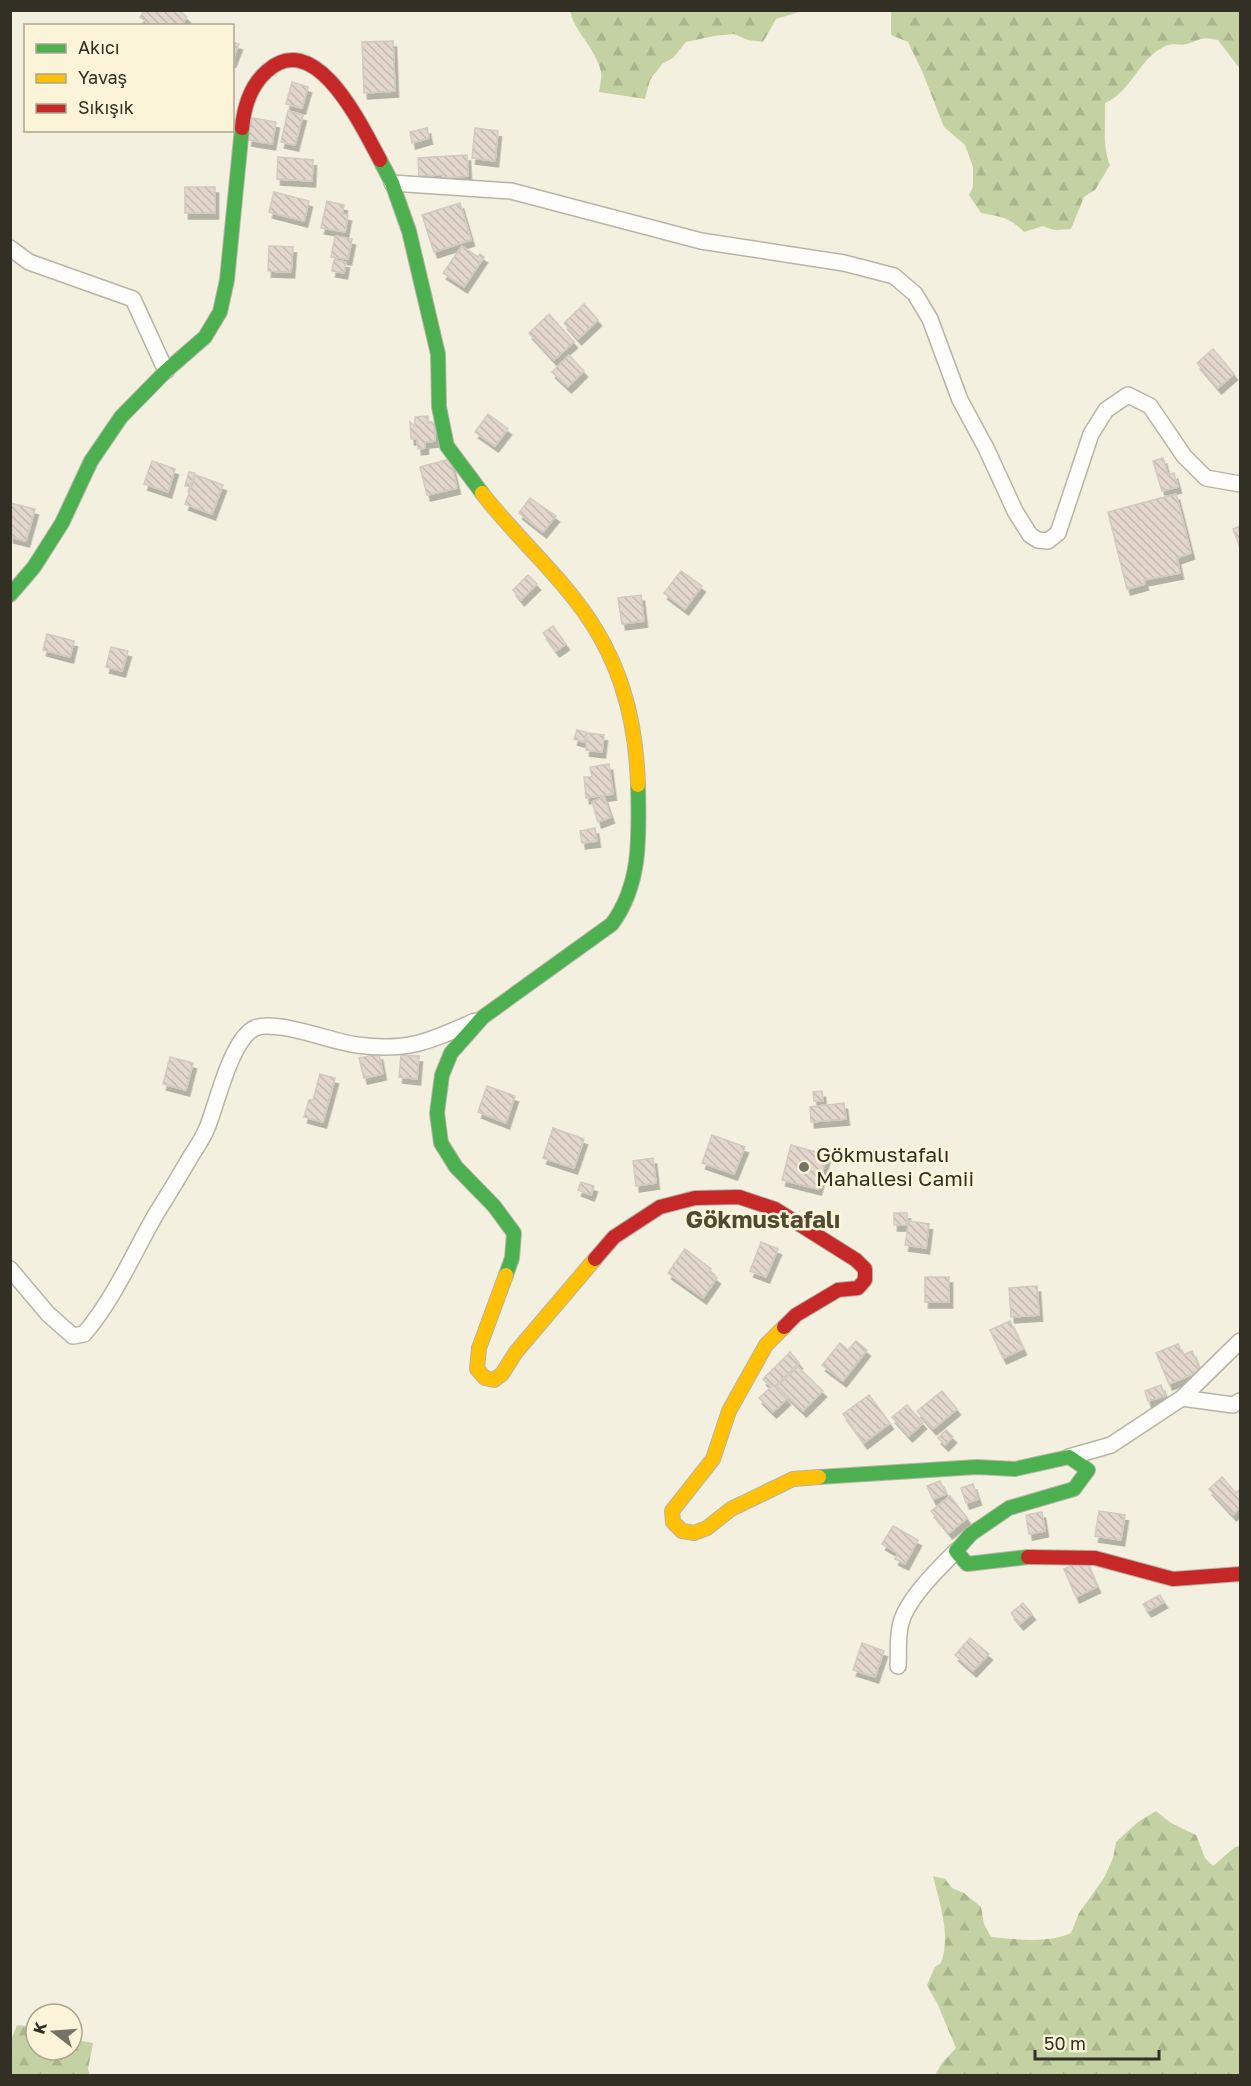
<svg xmlns="http://www.w3.org/2000/svg" width="1251" height="2086" font-family="'Golos Text',sans-serif">
<defs>
<pattern id="forest-firs" width="22" height="20" patternUnits="userSpaceOnUse" patternTransform="scale(1.5)"><rect width="22" height="20" fill="#c4d2a3"/><path d="M5 1l3.5 6h-7zM16 11l3.5 6h-7z" fill="#a9b58c"/></pattern>
<pattern id="building-back-hatch" width="6" height="6" patternUnits="userSpaceOnUse" patternTransform="scale(1.5)"><rect width="6" height="6" fill="#e3d7cd"/><path d="M-1 5l2 2M0 0l6 6M5-1l2 2" fill="none" stroke="#c3b9b0"/></pattern>
<filter id="shadow"><feDropShadow dx="3.5" dy="6" stdDeviation="0" flood-color="#0004"/></filter>
</defs>
<rect width="100%" height="100%" fill="#f4f0e0"/>
<g fill="url(#forest-firs)">
<path d="M570,11v-1l232,1 -26,8 -13,23 -15,-2 -14,-6 -20,2 -28,6 -13,16 -11,6 -12,16 -5,19 -46,-7c1,-7 3,-14 2,-20 -5,-24 -26,-39 -31,-61z"/>
<path d="M891,11h349v58l-22,-29c-17,-3 -16,-1 -31,4 -6,2 -13,-1 -19,1 -29,11 -36,47 -63,58 1,21 -3,42 5,62l-15,25 -11,7 -13,32 -17,1 -11,-4 -19,6c-15,-15 -22,-15 -43,-19l-12,-18 4,-8v-20l-8,-22 -21,-18 -22,-56 -14,-29 -17,-7z"/>
<path d="M1156,1811l15,12 25,12 9,23 8,8 22,-19 5,-1v229h-305l7,-12 14,-15 -18,-43 -11,-20 8,-18 6,-4c10,-29 -1,-58 -8,-87l12,3 7,9 12,5 17,14 3,17 7,13c25,2 56,7 80,-4l8,-20 25,-35 9,-20 3,-16 22,-20z"/>
<path d="M17,2025l19,2v23h36v-11l21,4 -5,26 2,6h-79v-35z"/>
</g>
<g fill="url(#building-back-hatch)" stroke="#d1cac0" stroke-width="1.5" filter="url(#shadow)">
<path d="M145,10h34l8,7 -6,9h-30l-11,-9z"/>
<path d="M393,41l2,50 -31,2 -2,-51z"/>
<path d="M232,42l7,2 -7,18z"/>
<path d="M292,82l16,5 -6,21 -16,-4z"/>
<path d="M288,111l15,4 -8,30 -14,-3z"/>
<path d="M252,118l24,4 -4,22 -24,-4z"/>
<path d="M427,128l2,10 -17,5 -2,-11z"/>
<path d="M475,128l23,3 -3,30 -23,-3z"/>
<path d="M467,155l1,21 -26,2v-3l-23,1 -1,-18z"/>
<path d="M278,157l35,3 -1,21 -35,-2z"/>
<rect x="185" y="187" width="30" height="26"/>
<path d="M274,192l35,9 -5,20 -35,-9z"/>
<path d="M327,201l17,4 -2,9 6,1 -3,17 -24,-4z"/>
<path d="M460,203l11,37 -37,12 -12,-37z"/>
<path d="M335,236l17,3 -4,20 -17,-2z"/>
<path d="M269,246l24,1 -2,25 -23,-1z"/>
<path d="M462,246l16,11 2,-3 4,3 -20,30 -21,-14z"/>
<path d="M334,260l12,2 -2,11 -12,-2z"/>
<path d="M584,304l14,16 -20,19 -14,-16z"/>
<path d="M549,314l25,28 -20,18 -25,-27z"/>
<path d="M1213,349l21,25 -16,14 -21,-25z"/>
<path d="M569,355l15,16 -16,16 -16,-15z"/>
<path d="M488,414l20,15 -13,17 -20,-14z"/>
<path d="M428,416v7h6l1,18 -10,1v6l-7,1 -1,-10h-6l-1,-17 5,4v-9z"/>
<path d="M1163,458l5,17 6,-2 4,14 -16,4 -9,-30z"/>
<path d="M450,459l7,29 -30,7 -7,-28z"/>
<path d="M152,461l23,8 -7,23 -24,-8z"/>
<path d="M189,472l6,1 -5,14 -5,-1z"/>
<path d="M196,475l27,10 -11,29 -27,-10z"/>
<path d="M1176,494l15,59 -14,5 3,15 -36,7 1,4 -18,5 -19,-77z"/>
<path d="M530,498l26,18 -13,16 -24,-19z"/>
<path d="M10,503l25,6 -9,32 -16,-4z"/>
<path d="M1240,526v22l-7,-19z"/>
<path d="M681,571l21,15 -17,23 -21,-16z"/>
<path d="M528,575l9,9 -16,16 -8,-10z"/>
<path d="M641,595l3,26 -22,3 -4,-26z"/>
<path d="M553,626l13,18 -10,7 -13,-18z"/>
<path d="M47,634l27,7 -4,16 -27,-7z"/>
<path d="M111,647l17,4 -6,20 -16,-4z"/>
<path d="M577,730l9,2 -2,10 -10,-3z"/>
<path d="M587,733l17,2 -2,17 -16,-2z"/>
<path d="M609,764l4,30 -27,4 -2,-21h8l-2,-10z"/>
<path d="M604,797l7,20 -13,5 -6,-20z"/>
<path d="M595,828l2,13 -15,2 -2,-12z"/>
<path d="M379,1054l4,20 -19,4 -5,-20z"/>
<path d="M401,1055l18,1 -2,23 -18,-2z"/>
<path d="M170,1057l23,6 -7,27 -23,-6z"/>
<path d="M320,1074l15,4 -12,44 -19,-5 5,-17h4z"/>
<path d="M487,1086l28,10 -9,27 -28,-11z"/>
<path d="M822,1091l1,10h-9l-1,-9z"/>
<path d="M844,1103l2,16 -35,3 -1,-15z"/>
<path d="M553,1128l31,11 -10,29 -31,-10z"/>
<path d="M712,1135l33,12 -11,27 -32,-11z"/>
<path d="M791,1145l36,10 -9,34 -36,-9z"/>
<path d="M653,1158l3,25 -20,3 -3,-25z"/>
<path d="M581,1182l13,4 -3,9 -13,-5z"/>
<rect x="894" y="1213" width="13" height="12"/>
<path d="M909,1221l20,3 -3,24 -21,-3z"/>
<path d="M761,1242l17,7 -12,28 -16,-6z"/>
<path d="M685,1249l26,20 -2,3 8,6 -14,20 -35,-25z"/>
<rect x="925" y="1277" width="24" height="25"/>
<path d="M1037,1286l2,29 -28,2 -2,-29z"/>
<path d="M1010,1321l13,28 -20,9 -13,-28z"/>
<path d="M856,1341l11,9 -24,31 -21,-16 18,-22 8,7z"/>
<path d="M1178,1344l5,11 9,-4 8,20 -31,13 -13,-31z"/>
<path d="M790,1352l9,11 -24,23 12,13 -14,13 -14,-14 12,-11 -8,-8z"/>
<path d="M798,1367l25,24 -20,20 -26,-25z"/>
<path d="M1161,1385l4,11 -17,5 -3,-10z"/>
<path d="M942,1391l15,18 -24,20 -16,-18z"/>
<path d="M869,1395l21,28 -26,20 -21,-29z"/>
<path d="M907,1405l16,18 -14,13 -17,-19z"/>
<path d="M946,1430l7,7 -8,8 -7,-7z"/>
<path d="M1222,1477l14,16 4,-4v18l-7,8 -24,-26z"/>
<path d="M940,1481l6,13 -13,5 -6,-13z"/>
<path d="M973,1484l5,15 -12,4 -5,-15z"/>
<path d="M950,1496l17,22 -18,15 -18,-22z"/>
<path d="M1099,1511l26,4 -4,25 -26,-4z"/>
<path d="M1042,1512l3,19 -16,3 -3,-19z"/>
<path d="M893,1526l25,14 -13,24 -10,-5 3,-6 -16,-9z"/>
<path d="M1085,1559l12,28 -21,10 -12,-28z"/>
<path d="M1160,1595l4,7 -16,9 -5,-7z"/>
<path d="M1023,1603l9,11 -12,10 -9,-11z"/>
<path d="M970,1638l19,16 -16,17 -18,-16z"/>
<path d="M862,1643l22,8 -9,26 -22,-7z"/>
</g>
<g fill="none" stroke-linecap="round" stroke-linejoin="round">
<g stroke="#b7b4a7" stroke-width="18">
<g id="street">
<path d="M392,183l119,8 190,50 143,22 50,13 21,18 15,25 30,81 26,48 29,63 15,24 8,5 10,1 10,-8 33,-99 15,-24 22,-15 22,11 34,50 22,22 34,6"/>
<path d="M10,248l19,14 104,37 33,72"/>
<path d="M10,1269l38,45 25,22 11,-2c30,-35 49,-80 72,-120 12,-19 24,-39 35,-58 6,-9 12,-18 16,-28 10,-24 24,-89 48,-100 21,-9 77,14 102,17 50,7 74,-4 118,-24"/>
<path d="M1182,1398l51,7 7,-4"/>
<path d="M1069,1457l42,-12 71,-47 58,-57"/>
<path d="M898,1666c1,-14 -1,-30 3,-43 6,-24 38,-55 55,-72"/>
</g>
</g>
<g stroke="#b7b4a7" stroke-width="16">
<g id="fast">
<path d="M380,160l12,23 17,48 29,123 1,53 8,39 35,47"/>
<path d="M10,595l24,-28 28,-44 29,-62 30,-44 45,-46 39,-34 15,-25 7,-32 15,-152"/>
<path d="M506,1275l6,-17 2,-25 -20,-27 -38,-39 -15,-24 -4,-30 5,-38 9,-22 32,-36 129,-93c30,-41 27,-90 26,-139"/>
<path d="M819,1477l158,-10 38,2 54,-12 19,13 -14,19 -65,19 -38,26 -15,17 11,13 61,-7"/>
</g>
</g>
<g stroke="#b7b4a7" stroke-width="16">
<g id="slow">
<path d="M482,493c29,38 65,70 94,108 43,55 60,115 62,184"/>
<path d="M506,1275l-27,73 -2,21 8,9 9,2 8,-6 14,-22 79,-93"/>
<path d="M784,1327l-18,18 -37,66 -16,48 -41,52 1,11 9,9 12,2 13,-5 24,-19 62,-30 26,-2"/>
</g>
</g>
<g stroke="#b7b4a7" stroke-width="16">
<g id="jam">
<path d="M242,128c2,-21 9,-43 25,-57 49,-44 95,56 113,89"/>
<path d="M595,1259l19,-22 46,-30 35,-9 44,-1 36,12 81,51 9,9v11l-7,8 -20,2 -42,25 -12,12"/>
<path d="M1028,1557l67,1 78,21 67,-5"/>
</g>
</g>
<use href="#street" stroke="#fdfdfa" stroke-width="15"/>
<use href="#fast" stroke="#4caf50" stroke-width="14"/>
<use href="#slow" stroke="#ffc107" stroke-width="14"/>
<use href="#jam" stroke="#c62828" stroke-width="14"/>
</g>
<circle fill="#767366" stroke="#fcf4d8" stroke-width="2" cx="804" cy="1167" r="6"/>
<g text-anchor="middle" stroke-width="5" stroke-linejoin="round" paint-order="stroke">
<g font-size="21" fill="#323025" stroke="#fcf4d8" text-anchor="start">
<text x="816" y="1162">Gökmustafalı<tspan x="816" dy="24">Mahallesi Camii</tspan></text>
</g>
<g font-size="24" font-weight="bold" fill="#504a33" stroke="#fcf4d8">
<text x="763" y="1228">Gökmustafalı</text>
</g>
</g>
<rect width="1251" height="2086" fill="none" stroke="#323025" stroke-width="24"/>
<rect x="24" y="24" width="210" height="108" fill="#fcf4d8" stroke="#aba690" stroke-width="1.5"/>
<rect x="36" y="44" width="30" height="9" fill="#4caf50" stroke="#aba690" stroke-width="1.5"/>
<text x="78" y="54" font-size="18" fill="#323025">Akıcı</text>
<rect x="36" y="74" width="30" height="9" fill="#ffc107" stroke="#aba690" stroke-width="1.5"/>
<text x="78" y="84" font-size="18" fill="#323025">Yavaş</text>
<rect x="36" y="104" width="30" height="9" fill="#c62828" stroke="#aba690" stroke-width="1.5"/>
<text x="78" y="114" font-size="18" fill="#323025">Sıkışık</text>
<g transform="translate(54 2032) rotate(287)"><circle r="28" fill="#fcf4d8" stroke="#aba690" stroke-width="1.5"/>
<path d="M0-4.5L10 22L0 15L-10 22Z" fill="#767366"/>
<text y="-9" font-size="16" font-weight="bold" text-anchor="middle" fill="#323025">K</text>
</g>
<path d="M1035 2050v9h124v-9" fill="none" stroke="#323025" stroke-width="3"/>
<text x="1044" y="2050" font-size="18" fill="#323025" stroke="#fcf4d8" stroke-width="4.5" paint-order="stroke">50 m</text>
</svg>
